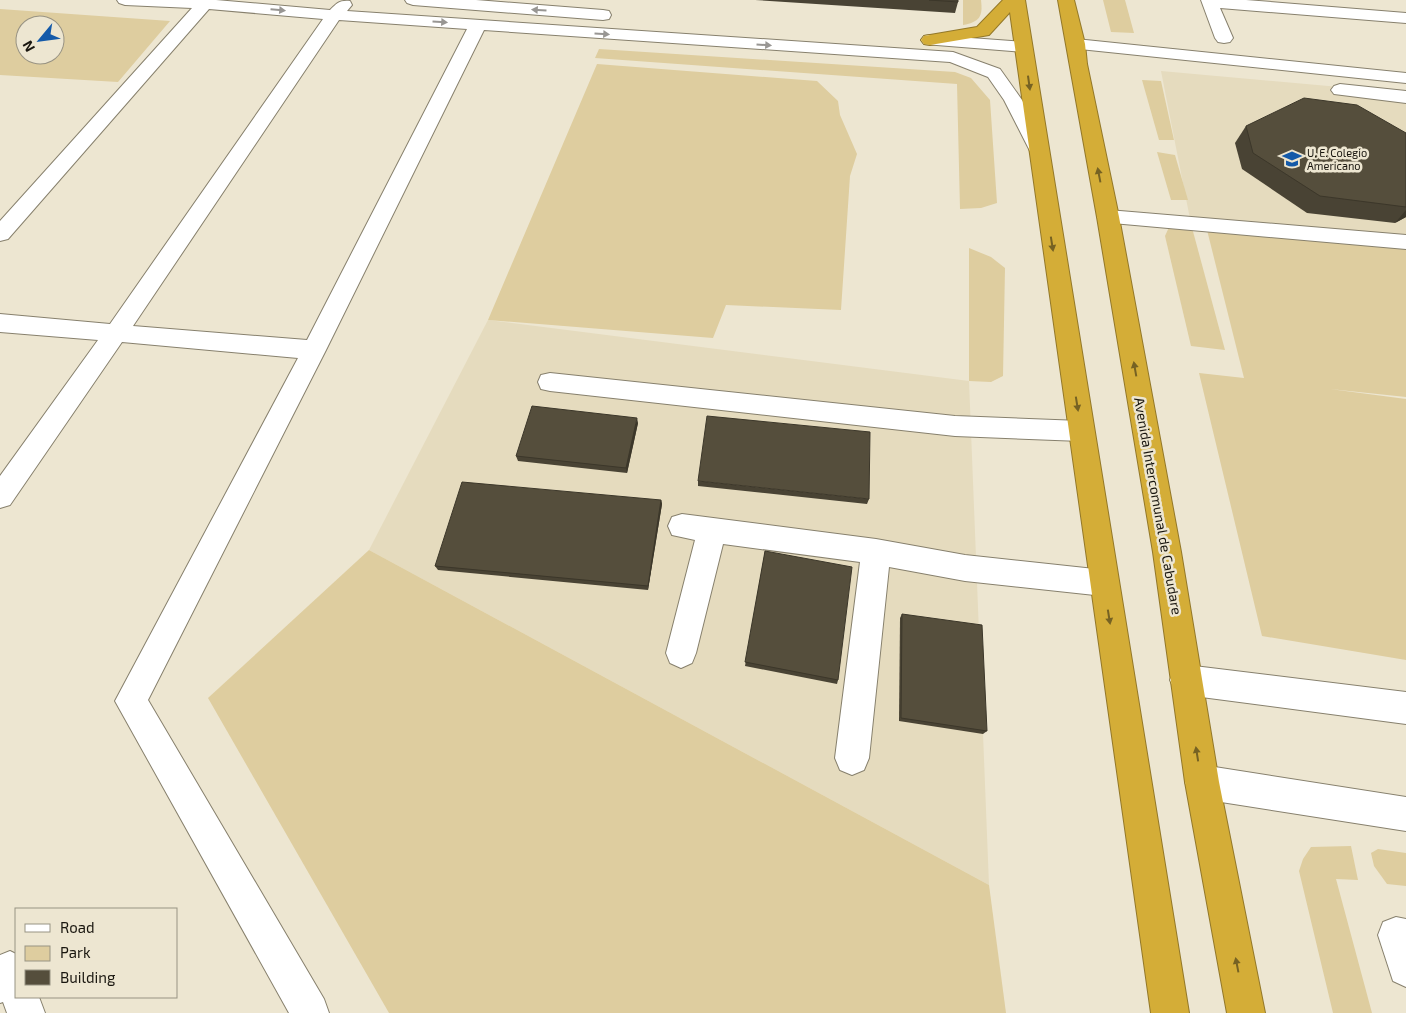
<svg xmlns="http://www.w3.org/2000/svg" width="1406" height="1013" font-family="'Exo 2',sans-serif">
<rect width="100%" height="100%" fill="#ede6d1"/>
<g fill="#e5dbbe">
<path d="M1161,71l245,22v150l-215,-19z"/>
<path d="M488,320l481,61 20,504 -620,-335z"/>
</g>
<g fill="#decd9f" fill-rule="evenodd">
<path d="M963,0h18c2,16 -1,22 -18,25z"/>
<path d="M1103,0h22l9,33 -23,-1z"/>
<path d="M0,9l170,12 -52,61 -118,-7zM25,25h30v30h-30z"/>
<path d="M599,49l356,23 16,6 19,22 7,103 -16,5 -21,1 -3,-125 -362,-26z"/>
<path d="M597,64l220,17 21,20 2,14 17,39 -7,22 -9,134 -115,-5 -13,33 -225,-18z"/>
<path d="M1142,80l19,1 13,59h-15z"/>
<path d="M1157,152l18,3 13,45h-17z"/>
<path d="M1191,224l34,126 -34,-4 -26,-110 5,-11z"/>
<path d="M1206,226l200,18v153l-76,-8 76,10v261l-144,-24 -63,-263 45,5z"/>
<path d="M969,248l22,9 14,11 -2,108 -12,6 -22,-1z"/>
<path d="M369,550l620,335 17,128h-617l-181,-315z"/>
<path d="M1351,846l7,34 -22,-1 36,134h-39l-34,-142 4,-12 8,-12z"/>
<path d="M1378,849l28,4v33l-19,-2 -13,-18 -3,-13z"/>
</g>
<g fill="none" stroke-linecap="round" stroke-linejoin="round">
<g stroke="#87806d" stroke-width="2">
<g id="minor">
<path d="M117,0h99l114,10c7,-7 10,-10 20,-9l2,4 -5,6 606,41 47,17 22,31 26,49 -3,4 -7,2 -7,-2 -27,-53 -16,-23 -38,-15 -466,-32 -158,320 -178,350 176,299 5,14h-40l-174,-312 183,-343 -176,-16 -112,163 -10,3v-32l98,-136 -98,-8v-18l110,10 213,-305 -114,-10 -201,230 -8,2v-20l192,-213 -67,-3 -6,-2zM339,20l128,9 -160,311 -174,-14z"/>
<path d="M405,0h71l127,10 6,1 2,4 -2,4 -6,1 -190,-15 -6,-2z"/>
<path d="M1201,0h45l160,13v10l-186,-15 13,30 -3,4 -6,1 -6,-1 -3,-4z"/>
<path d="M930,35l93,7 6,1 3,4 -3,4 -6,1 -99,-8 -3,-4 3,-4z"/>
<path d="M1076,39l330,34v10l-336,-35 -3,-4 3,-4z"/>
<path d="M1340,84l66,7v12l-72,-9 -3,-4 3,-4z"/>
<path d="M1108,210l298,25v14l-305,-27 -4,-5 4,-5z"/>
<path d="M550,373l405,43 126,5 9,3 4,7 -4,7 -9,3 -126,-5 -405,-45 -9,-2 -3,-7 3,-7z"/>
<path d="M682,514l194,25 89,16 139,15 10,4 5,9 -5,9 -10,4 -139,-15 -76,-14 -20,191 -5,12 -12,5 -12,-5 -5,-12 25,-196 -137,-18 -27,109 -4,10 -11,5 -11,-5 -4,-10 29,-113 -23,-5 -4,-9 4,-9z"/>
<path d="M1186,665l220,27v32l-220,-29 -11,-4 -5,-11 5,-11z"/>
<path d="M1202,765l204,32v34l-204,-32 -12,-5 -5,-12 5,-12z"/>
<path d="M1396,917l10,2v68l-13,-6 -15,-46 5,-13z"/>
<path d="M10,951l6,3v43h23l6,16h-38l-4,-11 -3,1v-48z"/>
</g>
</g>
<g stroke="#937829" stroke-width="2">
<g id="highway">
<path d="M1003,0h22l164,1013h-38l-141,-1001 -21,23 -59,10 -6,-1 -3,-4 3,-4 6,-1 47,-8z"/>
<path d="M1058,0h16l11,44 2,20 32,153 62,335 38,230 46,231h-38l-42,-231 -32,-230 -56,-335z"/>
</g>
</g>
<use href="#minor" fill="#fff" fill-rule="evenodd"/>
<use href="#highway" fill="#d4ad37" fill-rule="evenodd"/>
</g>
<g fill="#494334">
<path d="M755,0h203v2l-3,11z"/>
<path d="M1246,126l160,7v84l-11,6 -88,-10 -65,-44 -7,-26z"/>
<path d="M638,423l-11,50 -109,-12 -2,-5z"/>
<path d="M698,481l171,18 -2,5 -169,-18z"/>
<path d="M661,500l1,4 -14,86 -210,-20 -3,-4z"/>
<path d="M765,551l73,129 -1,4 -92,-18z"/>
<path d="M902,614l85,117 -4,3 -84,-13 1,-103z"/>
</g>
<g fill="#3c372a">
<path d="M1406,210v7l-11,6z"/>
<path d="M637,418l1,5 -11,50 -1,-5z"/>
<path d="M661,500l1,4 -14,86v-4z"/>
</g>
<g fill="#554e3c" stroke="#3c372a">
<path d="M929,0h29v2z"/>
<path d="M1304,98l53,7 49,28v74l-86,-11 -67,-43 -7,-27z"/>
<path d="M532,406l105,12 -11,50 -110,-12z"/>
<path d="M707,416l163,16 -1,67 -171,-18z"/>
<path d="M462,482l199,18 -13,86 -213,-20z"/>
<path d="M765,551l87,16 -14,113 -93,-18z"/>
<path d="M902,614l80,11 5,106 -86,-13z"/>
</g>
<defs><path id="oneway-solid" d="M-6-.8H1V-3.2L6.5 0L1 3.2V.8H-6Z" transform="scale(1.25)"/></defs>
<g fill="#989693">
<use href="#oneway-solid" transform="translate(278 10) rotate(5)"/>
<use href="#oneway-solid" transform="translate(539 10) rotate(-176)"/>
<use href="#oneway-solid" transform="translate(440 22) rotate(4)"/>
<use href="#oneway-solid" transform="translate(602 34) rotate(4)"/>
<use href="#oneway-solid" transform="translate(764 45) rotate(4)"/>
</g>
<g fill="#766223">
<use href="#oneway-solid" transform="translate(1029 83) rotate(82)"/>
<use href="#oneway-solid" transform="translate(1099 175) rotate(-101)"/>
<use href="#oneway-solid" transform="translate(1052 244) rotate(81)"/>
<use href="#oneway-solid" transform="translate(1135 369) rotate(-100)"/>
<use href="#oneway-solid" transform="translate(1077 404) rotate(81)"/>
<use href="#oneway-solid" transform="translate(1109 617) rotate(81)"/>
<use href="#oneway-solid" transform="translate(1197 754) rotate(-99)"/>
<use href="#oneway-solid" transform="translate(1237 965) rotate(-101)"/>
</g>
<defs>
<g id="school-bare" transform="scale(1.5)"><path d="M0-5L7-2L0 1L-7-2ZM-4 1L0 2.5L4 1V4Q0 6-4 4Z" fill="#145aa9" stroke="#ede6d1" stroke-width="2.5" paint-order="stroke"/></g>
</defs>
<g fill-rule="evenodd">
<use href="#school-bare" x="1292" y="159"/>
</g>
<g text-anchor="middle" stroke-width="5" stroke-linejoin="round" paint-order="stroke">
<g font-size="11" fill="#19160f" stroke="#ede6d1" text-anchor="start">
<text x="1307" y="157">U. E. Colegio<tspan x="1307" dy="13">Americano</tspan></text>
</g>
<g font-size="14" fill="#19160f" stroke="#ede6d1">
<text transform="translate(1158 506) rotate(80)" y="5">Avenida Intercomunal de Cabudare</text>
</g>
</g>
<rect x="15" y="908" width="162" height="90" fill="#ede6d1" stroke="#989383"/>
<rect x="25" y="924" width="25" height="8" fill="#ffffff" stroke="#989383"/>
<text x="60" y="933" font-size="15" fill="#19160f">Road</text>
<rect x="25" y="946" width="25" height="15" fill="#decd9f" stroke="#989383"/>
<text x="60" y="958" font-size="15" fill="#19160f">Park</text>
<rect x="25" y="970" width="25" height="15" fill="#554e3c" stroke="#989383"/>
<text x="60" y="983" font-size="15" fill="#19160f">Building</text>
<g transform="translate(40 40) rotate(241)"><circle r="24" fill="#ede6d1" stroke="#989383"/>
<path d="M0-4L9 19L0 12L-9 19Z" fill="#145aa9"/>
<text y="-8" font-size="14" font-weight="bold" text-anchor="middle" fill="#19160f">N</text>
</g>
</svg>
